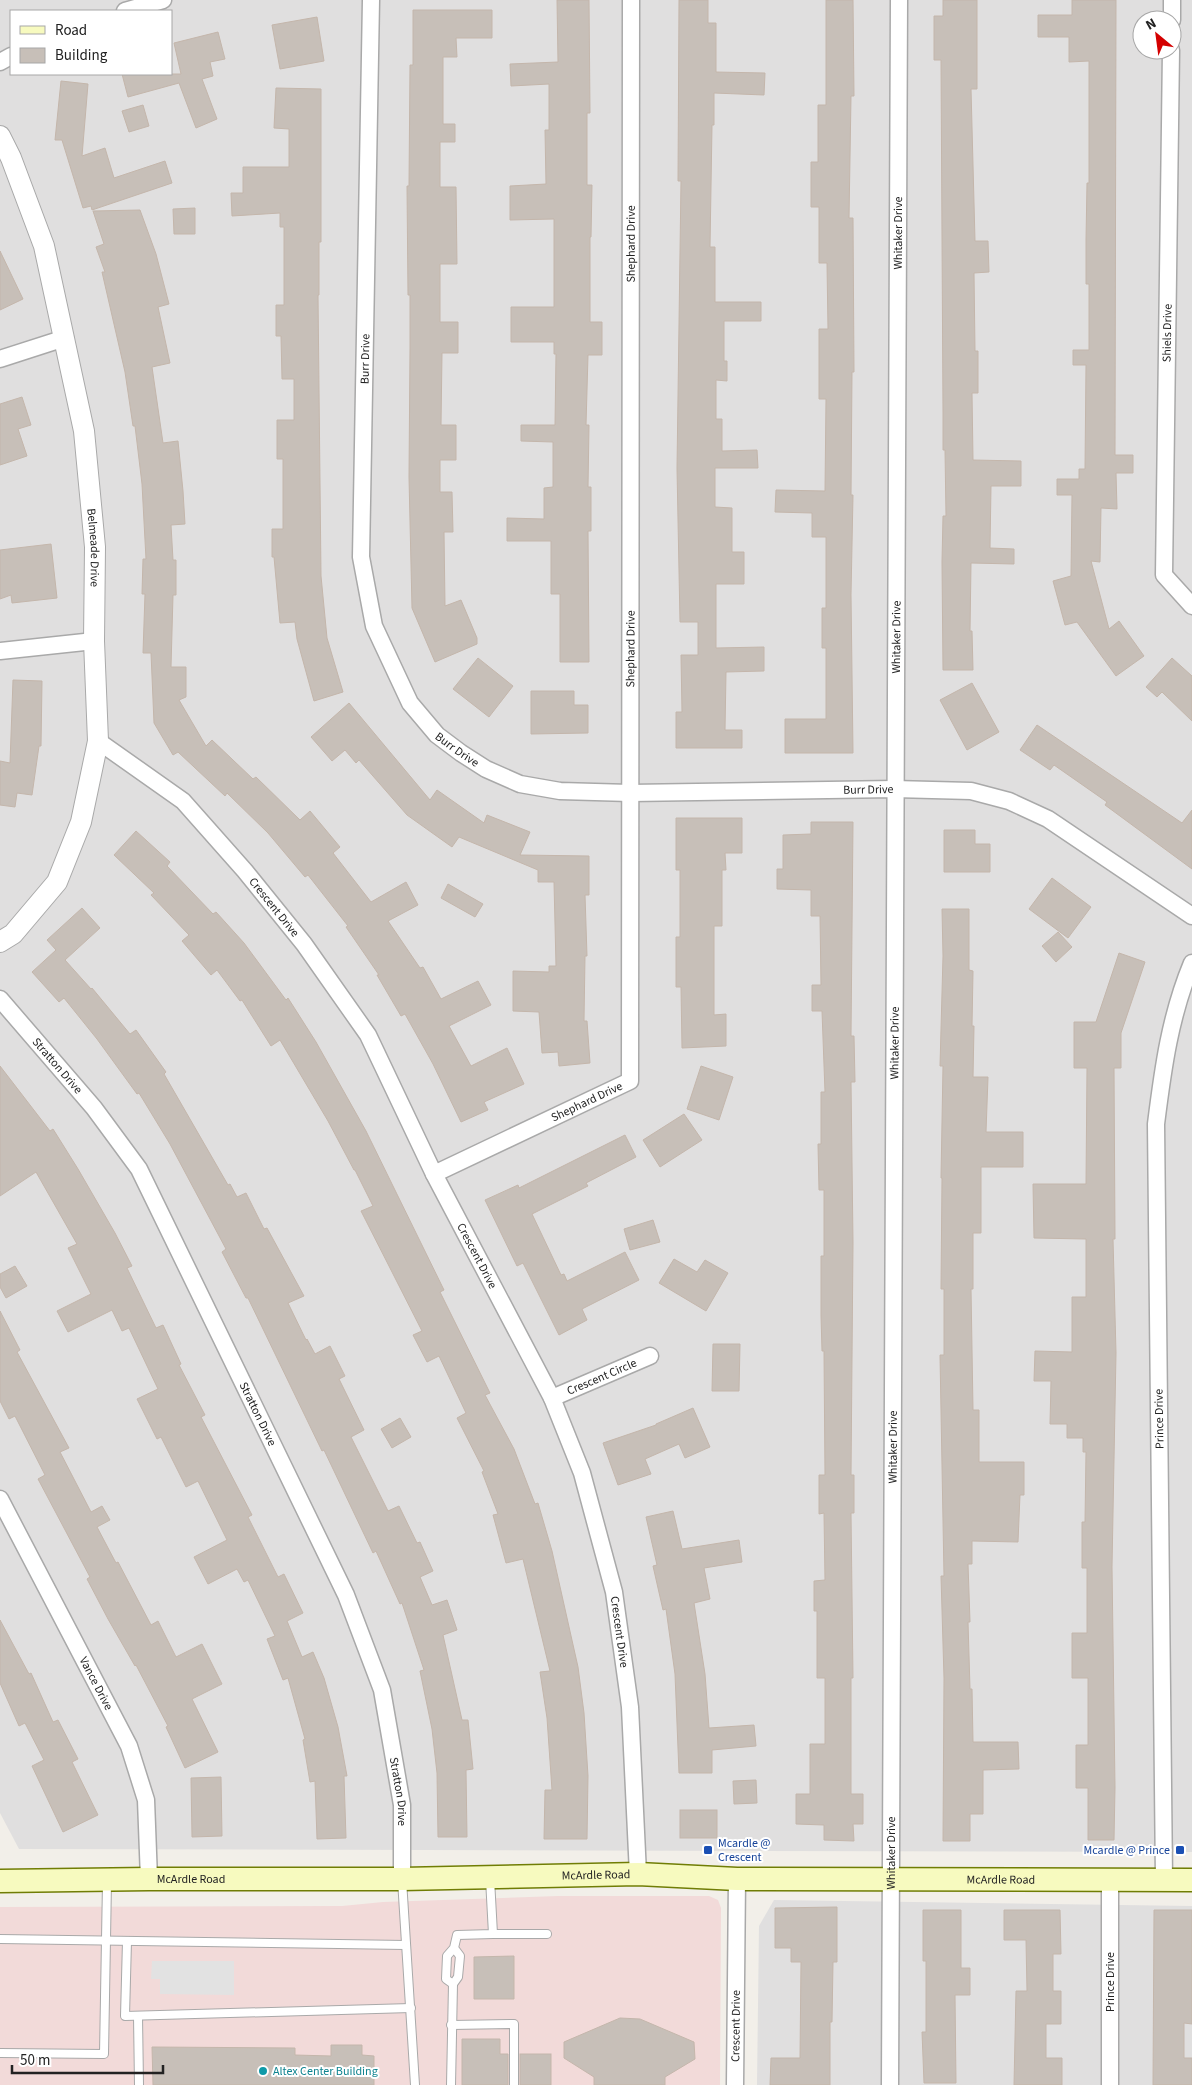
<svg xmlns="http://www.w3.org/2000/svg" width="1192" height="2085" font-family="'Source Sans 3',sans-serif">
<rect width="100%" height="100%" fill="#f2efe9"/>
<g fill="#e0dfdf" fill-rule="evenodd">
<path d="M0,0h1192v1852l-1173,-3 -19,-36zM11,11h160v63h-160zM1142,20h30v30h-30z"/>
<path d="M774,1900l418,6v179h-435l2,-159z"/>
</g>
<path fill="#f2dad9" d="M558,1896h151l9,4 3,8 -1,177h-720v-178l342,-1 41,-4z"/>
<path fill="#e2e2e2" d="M152,1961h82v34l-74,-1v-15h-9z"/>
<g fill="#c7bfb8" stroke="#c4b6ab">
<path d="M557,0h32l1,113h-3v72h5l-1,52h-1v85h12v33h-14l-2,70h3l-1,62h3v44h-3l1,131h-29v-68h-9v-53h-44v-23l37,1v-31l9,-1v-45l-32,-1v-16h34l1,-71h-2v-12h-43v-35h43v-88l-44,1v-34l36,-2 -1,-54h4v-46l-38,2 -1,-22 48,-2z"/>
<path d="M679,0h29v23h8v49l49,1 -1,22 -50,-2v32h-2l-2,122h5v55h46v19h-37v40h3v20l-11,-1v39h6v32l35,-1 1,18h-43v39l17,1v44h12v32h-28v64l48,-1v24l-38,1 -1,58h17v18h-66v-36h6l-1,-57h17v-33h-18l-3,-154 4,-287h-3z"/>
<path d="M826,0h27l1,96h-3l-2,122h4l1,154h-2l-1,123h2l-2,100 2,158h-68v-34h41v-71h-4v-40h4v-71h-14v-24l-37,-1 1,-22 49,1 1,-92h-7v-70h9l-1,-66h-8v-56h-8v-45h7v-57h8z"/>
<path d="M943,0h34v89h-6l4,152h13l1,31 -15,1 1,78h3v42h-6l1,67 48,1v25h-30l-1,62 24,1v15l-43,-1 -1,68h2l1,39h-30l-1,-108 1,-46h3l-1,-66h-2v-38l-2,-352h-7v-44h9z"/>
<path d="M1072,0h44l-1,455h18v18h-17l1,36 -16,-1 -1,54 -9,-1 18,68 10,-8 25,35 -28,20 -39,-54 -12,3 -12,-44 18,-5 1,-81h-15v-16h22v-10h6l1,-104h-13v-15h16v-66h-3v-44l1,-57h2v-122l-20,1v-25h-31v-22h34z"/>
<path d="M413,10h79v28h-36l1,19h-14v67h12v18h-15v45h16l1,77h-17v58h18v31h-16l-1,72h15v35h-16v32h12l1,40h-9l1,74 16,-6 16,38v6l-42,18 -23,-54 -3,-131 1,-128v-54h-2l-1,-109h2l1,-121h3z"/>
<path d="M317,17l7,44 -44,8 -8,-44z"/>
<path d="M218,32l7,27 -15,3 3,14 -11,3 15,40 -21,9 -17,-45 -51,14 -6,-23h59l-7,-31z"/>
<path d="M61,81l27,3 -6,72 23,-8 9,30 51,-17 7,22 -80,27 -1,-4 -8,2 -21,-68h-7z"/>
<path d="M276,88l45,1v153h-2v53h-1l3,281 6,62 16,54 -29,9 -17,-62 -2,-17 -15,1 -6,-66h-2v-28h11v-70h-6v-39h17v-41h-12l-1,-43h-5v-31h8v-78h-4v-14l-48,3 -1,-23h12v-26h46v-38l-15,-1z"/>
<path d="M143,105l6,21 -20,6 -7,-21z"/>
<path d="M195,208v26h-21l-1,-25z"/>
<path d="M140,210l16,44 13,50 -11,3 12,56 -18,4 11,76 15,-2 5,50 2,33 -14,1 2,35h3v35h-3l-2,72h15v30l-7,3 27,46 6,-6 41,39 3,-2 44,43 10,-9 30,36 -7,6 38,49 35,-20 12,23 -30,16 32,47 3,-1 18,32 37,-18 13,24 -42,21 22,40 36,-18 17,36 -40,18 4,8 -27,12 -28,-58 -28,-50 -4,2 -24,-41h2l-33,-48 2,-1 -40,-51 -3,2 -37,-44 -41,-40 -2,3 -47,-44 -5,3 -19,-32 -3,-70h-8l2,-59h-3l1,-35h3l-4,-75 -7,-58h-2l-8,-54 -23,-100h3l-9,-25 8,-3 -11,-33z"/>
<path d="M0,251l23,48 -23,11z"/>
<path d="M22,397l9,28 -13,4 9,27 -27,9v-61z"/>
<path d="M51,544l6,54 -45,5 -1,-8 -11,4v-49z"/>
<path d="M478,658l35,28 -24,31 -36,-28z"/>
<path d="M1172,658l20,18v45l-30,-29 -5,5 -11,-10z"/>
<path d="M13,680l29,1 -1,65h-2l-7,49 -15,-2 -2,14 -15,-2v-44l10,2z"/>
<path d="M972,683l27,49 -32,18 -27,-50z"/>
<path d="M531,691h43v14h14v28l-57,1z"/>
<path d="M349,703l81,97 7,-10 47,33 3,-8 43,17 -10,23 69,1v39h-4l2,61h-2l-1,65h3l3,42 -31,3 -1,-14 -16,1 -3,-41 -26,-1v-40l36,1v-6h7l-2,-84h-16v-12l-79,-33 -7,10 -45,-32 -48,-55 -3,3 -11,-13 -13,11 -21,-24z"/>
<path d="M1037,725l145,98 10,-13v59l-87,-64 2,-3 -53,-37 -4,5 -30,-20z"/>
<path d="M676,818h66v35h-17l1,17h-4v56h-8v89l12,-1v32l-44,2 -1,-61h-5v-50h4v-67h-4z"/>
<path d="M811,822h42l-2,214h3l1,46h-4l2,161 -2,232h3v38h-3l2,165h-2v116h12v30h-10l1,17 -30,-1v-15l-28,-1v-30h14v-50h15v-66h-8v-67h-3v-30l11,-1 -1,-67 -5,1v-39h6l-1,-124h-2l-1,-36v-59h3v-66h-5l-1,-46h3v-52h4l-3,-81h-10v-26h9l-1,-69h-9v-26l-34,-1v-20h6v-34l28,-1z"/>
<path d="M944,830h31v14h15v28h-46z"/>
<path d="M136,831l34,31 -3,4 46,48 3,-2 28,31 42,57 2,-2 28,44 50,89 78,159 -4,2 50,101 -5,2 29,54 21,55 3,-1 14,48 26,116 6,46 4,63 -1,63h-43l1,-49h7l-5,-72 -7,-46 10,-1 -27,-112 -17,4 -13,-48 5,-1 -16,-42 2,-1 -27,-53 9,-5 -27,-57 -12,6 -14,-27 9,-4 -61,-120 12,-5 -18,-36h-1l-26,-49 -48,-81 -9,6 -29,-46 -2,1 -23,-31 -6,5 -29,-34 7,-6 -38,-40 3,-2 -40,-38z"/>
<path d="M1052,878l39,29 -23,31 -39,-29z"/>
<path d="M448,884l35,20 -8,13 -34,-19z"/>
<path d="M82,908l18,20 -35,32 26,29 1,-1 38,46 6,-4 30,42 -2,2 64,111 2,-1 7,13 9,-4 18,36 3,-1 37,68 -16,7 18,37 1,-1 8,15 15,-8 15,30 -6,3 25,51 -13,7 37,74 11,-5 18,37 3,-1 13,29 -13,6 12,28 15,-5 10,30 -14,5 19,85h6l5,49 -7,1 1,67h-29l-1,-64 -5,-44 -12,-58 4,-1 -22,-67 -2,1 -24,-53 -3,2 -49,-103 -2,1 -74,-153h-2l-24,-46 4,-3 -56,-105 -31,-51 -2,1 -40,-55 -33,-41 -5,4 -27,-30 24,-22 -9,-10z"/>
<path d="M942,909h27v61l4,1 -1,55h2l-1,51h15l-2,55h37v35h-42v66h-8v56h-2l2,121h6v52h45v33h-4l-2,47 -46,-1v23h-4l2,58h-2l2,67h2l1,53h45l1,27 -36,1v44h-13v27h-27l1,-163 -3,-102h3l-4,-221h4v-66h-3l1,-111h-1l2,-112h-3l3,-110z"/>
<path d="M1058,932l14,15 -16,15 -14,-16z"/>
<path d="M1119,953l26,9 -24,71v35h-7l1,171h-2l3,114 -4,214 3,220 -1,53h-26v-52h-12v-43h12v-67h-16v-45h15v-65h-5v-46h3l1,-70h-3v-14h-16v-14h-17l1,-43h-17l1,-30 37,1v-55h14v-58l-52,-1 -1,-54h53l1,-116h-13v-46h22z"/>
<path d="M0,1066l50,65 3,-2 25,40 37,64 17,33 -5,2 29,60 7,-3 18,39 -2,1 26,50 -4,2 51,98 -4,2 30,60 6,-3 19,39 -16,8 15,36 11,-5 11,26 14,49 9,49h-3l2,62 -29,1 -2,-58 -5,1 -7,-42 2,-1 -17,-61 -5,2 -16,-41 8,-3 -27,-56 -4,2 -7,-13 -29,15 -14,-27 33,-17 -29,-59 -12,6 -25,-50 -4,2 -20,-40 21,-10 -29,-61 -7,3 -10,-21 -44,22 -11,-21 34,-17 -23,-46 9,-4 -41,-72 -36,24z"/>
<path d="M701,1066l32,11 -14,43 -32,-11z"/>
<path d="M684,1114l18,26 -42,27 -17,-27z"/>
<path d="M625,1135l11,22 -50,26 2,3 -56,28 29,61 3,-1 3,7 58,-29 14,28 -57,29 5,11 -28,15 -36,-72 -6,3 -32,-66 33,-15 1,3z"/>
<path d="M653,1220l7,22 -30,8 -6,-21z"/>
<path d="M674,1259l23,13 8,-12 23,13 -22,38 -47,-28z"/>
<path d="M15,1266l12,20 -21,12 -6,-11v-13z"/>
<path d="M0,1311l20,39 -3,2 52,96 -9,4 31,60 11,-6 8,14 -13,7 19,36 2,-1 33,63 7,-4 18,36 26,-13 20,40 -30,15 26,53 -33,16 -19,-41 2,-1 -32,-61 -1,1 -27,-47 -21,-40 3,-2 -52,-98 7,-4 -30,-59 -6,3 -9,-18z"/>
<path d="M713,1344h27l-1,47h-27z"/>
<path d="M693,1408l17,39 -25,11 -6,-14 -34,15 6,15 -33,11 -15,-42 53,-18v-1z"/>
<path d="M400,1418l11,19 -19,11 -11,-19z"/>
<path d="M673,1511l9,38 57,-9 3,22 -38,6 6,31 -16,4 11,71 4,54 45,-3 2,21 -44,4v23h-33l-4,-99 -9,-65 -3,1 -10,-44 4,-1 -11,-48z"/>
<path d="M0,1620l29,54 2,-1 22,49 5,-2 20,39 -6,3 26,53 -35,17 -31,-66 12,-6 -19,-37 -6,3 -19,-43z"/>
<path d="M221,1777l1,59 -30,1 -1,-59z"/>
<path d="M756,1780l1,23 -23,1 -1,-23z"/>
<rect x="680" y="1810" width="37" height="28"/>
<path d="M837,1907v55h-4l-1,60h-2v63h-60l1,-27h29l1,-96h-10v-14h-16v-40z"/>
<path d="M923,1910h38v58h9v27h-15l1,88h-32l-2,-51h4v-71h-3z"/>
<path d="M1004,1910h56l1,44h-8v37h8v33h-15v34h16v27h-48l2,-94h11l-1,-51h-22z"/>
<path d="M1154,1910h38v114l-8,-1v35h8v27h-39z"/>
<path d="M514,1956v43h-40v-42z"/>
<path d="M620,2018l20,1 54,23 1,17 -30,18v8h-71v-8l-30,-19v-16z"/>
<path d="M462,2039h38v15h8v31h-46z"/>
<path d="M331,2045h31v10l12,1v29h-221l-1,-38 143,1v7l36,1z"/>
<rect x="520" y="2054" width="31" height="31"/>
</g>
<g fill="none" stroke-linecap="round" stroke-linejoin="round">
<g stroke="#a9a9a9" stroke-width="10">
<g id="service">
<path d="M402,1880l13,205"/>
<path d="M493,1934h54"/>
<path d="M0,1939l406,6"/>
<path d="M127,1941l-2,75 286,-8"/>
<path d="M454,1948l6,8 -2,21 -5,7 -7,-5 1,-23 7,-8 3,-13 36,-1 -3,-55"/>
<path d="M138,2016l1,69"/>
<path d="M451,2025l63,-1v61"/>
<path d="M0,2053l104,1 3,-172"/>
<path d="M451,2085l2,-101"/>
</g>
</g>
<g stroke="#a9a9a9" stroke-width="19">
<g id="minor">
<path id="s1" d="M371,0l-10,557 13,69 36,77 27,32 24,18 25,16 34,15 40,7 70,2 264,-4 77,2 38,10 39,18 144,97"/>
<path d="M125,11l38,-11"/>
<path d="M1172,20v-20"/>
<path d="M1171,50l-7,525 28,31"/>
<path d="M0,62l11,-6"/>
<path d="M0,359l65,-21"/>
<path d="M0,651l94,-10"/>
<path id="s2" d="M98,741l85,60 62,70 59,73 64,91 66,139 118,224 30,75 32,119 16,115 8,167"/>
<path id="s3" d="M0,999l94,109 45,61 207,426 36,95 20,115v74"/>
<path id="s4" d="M434,1174l196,-93 1,-1081"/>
<path id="s5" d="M552,1398l98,-42"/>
<path id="s6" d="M0,1499l129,247 17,54 3,79"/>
<path d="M1110,1879v206"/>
<path d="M1164,1880l-8,-756c7,-56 14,-108 36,-161"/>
<path id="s7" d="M735,2085l2,-206"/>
<path id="s8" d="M890,2085l9,-2085"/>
</g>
</g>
<g stroke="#a9a9a9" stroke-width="22">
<g id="tertiary">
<path id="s9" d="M0,136l11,22 33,88 40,185 11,116 -1,94 4,100 -17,81 -24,60 -44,52 -13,8"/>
</g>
</g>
<g stroke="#707d05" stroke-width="25">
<g id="secondary">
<path id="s10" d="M0,1881l149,-2h253l236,-5 99,5 455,1"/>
</g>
</g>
<use href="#service" stroke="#fff" stroke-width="8"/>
<use href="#minor" stroke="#fff" stroke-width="16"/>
<use href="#tertiary" stroke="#fff" stroke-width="20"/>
<use href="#secondary" stroke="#f7fabf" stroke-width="22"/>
</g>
<g fill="#1a4fb4" stroke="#fff" stroke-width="2">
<rect x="703" y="1845" width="10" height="10" rx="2.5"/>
<rect x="1175" y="1845" width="10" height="10" rx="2.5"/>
</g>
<circle fill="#0f9aa8" stroke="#fff" stroke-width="2" cx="263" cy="2071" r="5"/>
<g text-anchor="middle" stroke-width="4" stroke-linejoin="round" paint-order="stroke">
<g font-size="12" fill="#222" stroke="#fff">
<text dy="4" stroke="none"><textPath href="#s8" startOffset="1852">Whitaker Drive</textPath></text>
<text dy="4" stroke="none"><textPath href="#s4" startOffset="1054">Shephard Drive</textPath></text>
<text transform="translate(1167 333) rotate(-89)" y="4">Shiels Drive</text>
<text transform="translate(365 359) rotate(-89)" y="4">Burr Drive</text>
<text dy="4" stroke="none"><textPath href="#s9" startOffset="425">Belmeade Drive</textPath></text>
<text dy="4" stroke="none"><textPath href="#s8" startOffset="1448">Whitaker Drive</textPath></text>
<text dy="4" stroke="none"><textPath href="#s4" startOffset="649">Shephard Drive</textPath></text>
<text dy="4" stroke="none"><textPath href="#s1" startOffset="779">Burr Drive</textPath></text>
<text dy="4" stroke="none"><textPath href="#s1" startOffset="1200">Burr Drive</textPath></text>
<text dy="4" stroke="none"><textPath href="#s2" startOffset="244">Crescent Drive</textPath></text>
<text dy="4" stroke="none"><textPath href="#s8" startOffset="1042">Whitaker Drive</textPath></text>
<text dy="4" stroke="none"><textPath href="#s3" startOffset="88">Stratton Drive</textPath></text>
<text dy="4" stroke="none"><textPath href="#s4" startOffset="169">Shephard Drive</textPath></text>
<text dy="4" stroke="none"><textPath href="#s2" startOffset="649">Crescent Drive</textPath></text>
<text dy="4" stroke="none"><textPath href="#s5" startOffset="54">Crescent Circle</textPath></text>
<text dy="4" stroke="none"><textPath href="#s3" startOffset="492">Stratton Drive</textPath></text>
<text transform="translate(1159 1419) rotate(-91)" y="4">Prince Drive</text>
<text dy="4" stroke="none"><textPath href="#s8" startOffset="638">Whitaker Drive</textPath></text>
<text dy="4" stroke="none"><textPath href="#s2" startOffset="1054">Crescent Drive</textPath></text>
<text dy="4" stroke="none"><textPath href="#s6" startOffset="208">Vance Drive</textPath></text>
<text dy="4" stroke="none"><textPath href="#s3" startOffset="898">Stratton Drive</textPath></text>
<text dy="4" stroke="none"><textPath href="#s8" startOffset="232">Whitaker Drive</textPath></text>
<text dy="4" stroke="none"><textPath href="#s10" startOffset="596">McArdle Road</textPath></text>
<text dy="4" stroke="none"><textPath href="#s10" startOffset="1001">McArdle Road</textPath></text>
<text dy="4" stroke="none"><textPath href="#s10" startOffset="191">McArdle Road</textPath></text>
<text transform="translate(1110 1982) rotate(-90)" y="4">Prince Drive</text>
<text dy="4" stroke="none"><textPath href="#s7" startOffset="59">Crescent Drive</textPath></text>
</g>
<g font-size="12" fill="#164399" stroke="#fff" text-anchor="start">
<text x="718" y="1847">Mcardle @<tspan x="718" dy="14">Crescent</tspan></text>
<text x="1170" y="1854" text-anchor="end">Mcardle @ Prince</text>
</g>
<g font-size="12" fill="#0d838f" stroke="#fff" text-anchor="start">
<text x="273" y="2075">Altex Center Building</text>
</g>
</g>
<rect x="10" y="10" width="162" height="65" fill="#ffffff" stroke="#a7a7a7"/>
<rect x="20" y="26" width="25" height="8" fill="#f7fabf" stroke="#a7a7a7"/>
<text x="55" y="35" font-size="15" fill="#222222">Road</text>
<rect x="20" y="48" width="25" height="15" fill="#c7bfb8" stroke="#a7a7a7"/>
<text x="55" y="60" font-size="15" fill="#222222">Building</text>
<g transform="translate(1157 35) rotate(331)"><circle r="24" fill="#ffffff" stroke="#a7a7a7"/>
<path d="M0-4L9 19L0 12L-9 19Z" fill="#d40000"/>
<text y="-8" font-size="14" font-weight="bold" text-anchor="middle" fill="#222222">N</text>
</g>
<path d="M12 2065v8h151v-8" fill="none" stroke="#222222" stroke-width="2.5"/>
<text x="20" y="2065" font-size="15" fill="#222222" stroke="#ffffff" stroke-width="4" paint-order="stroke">50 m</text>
</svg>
